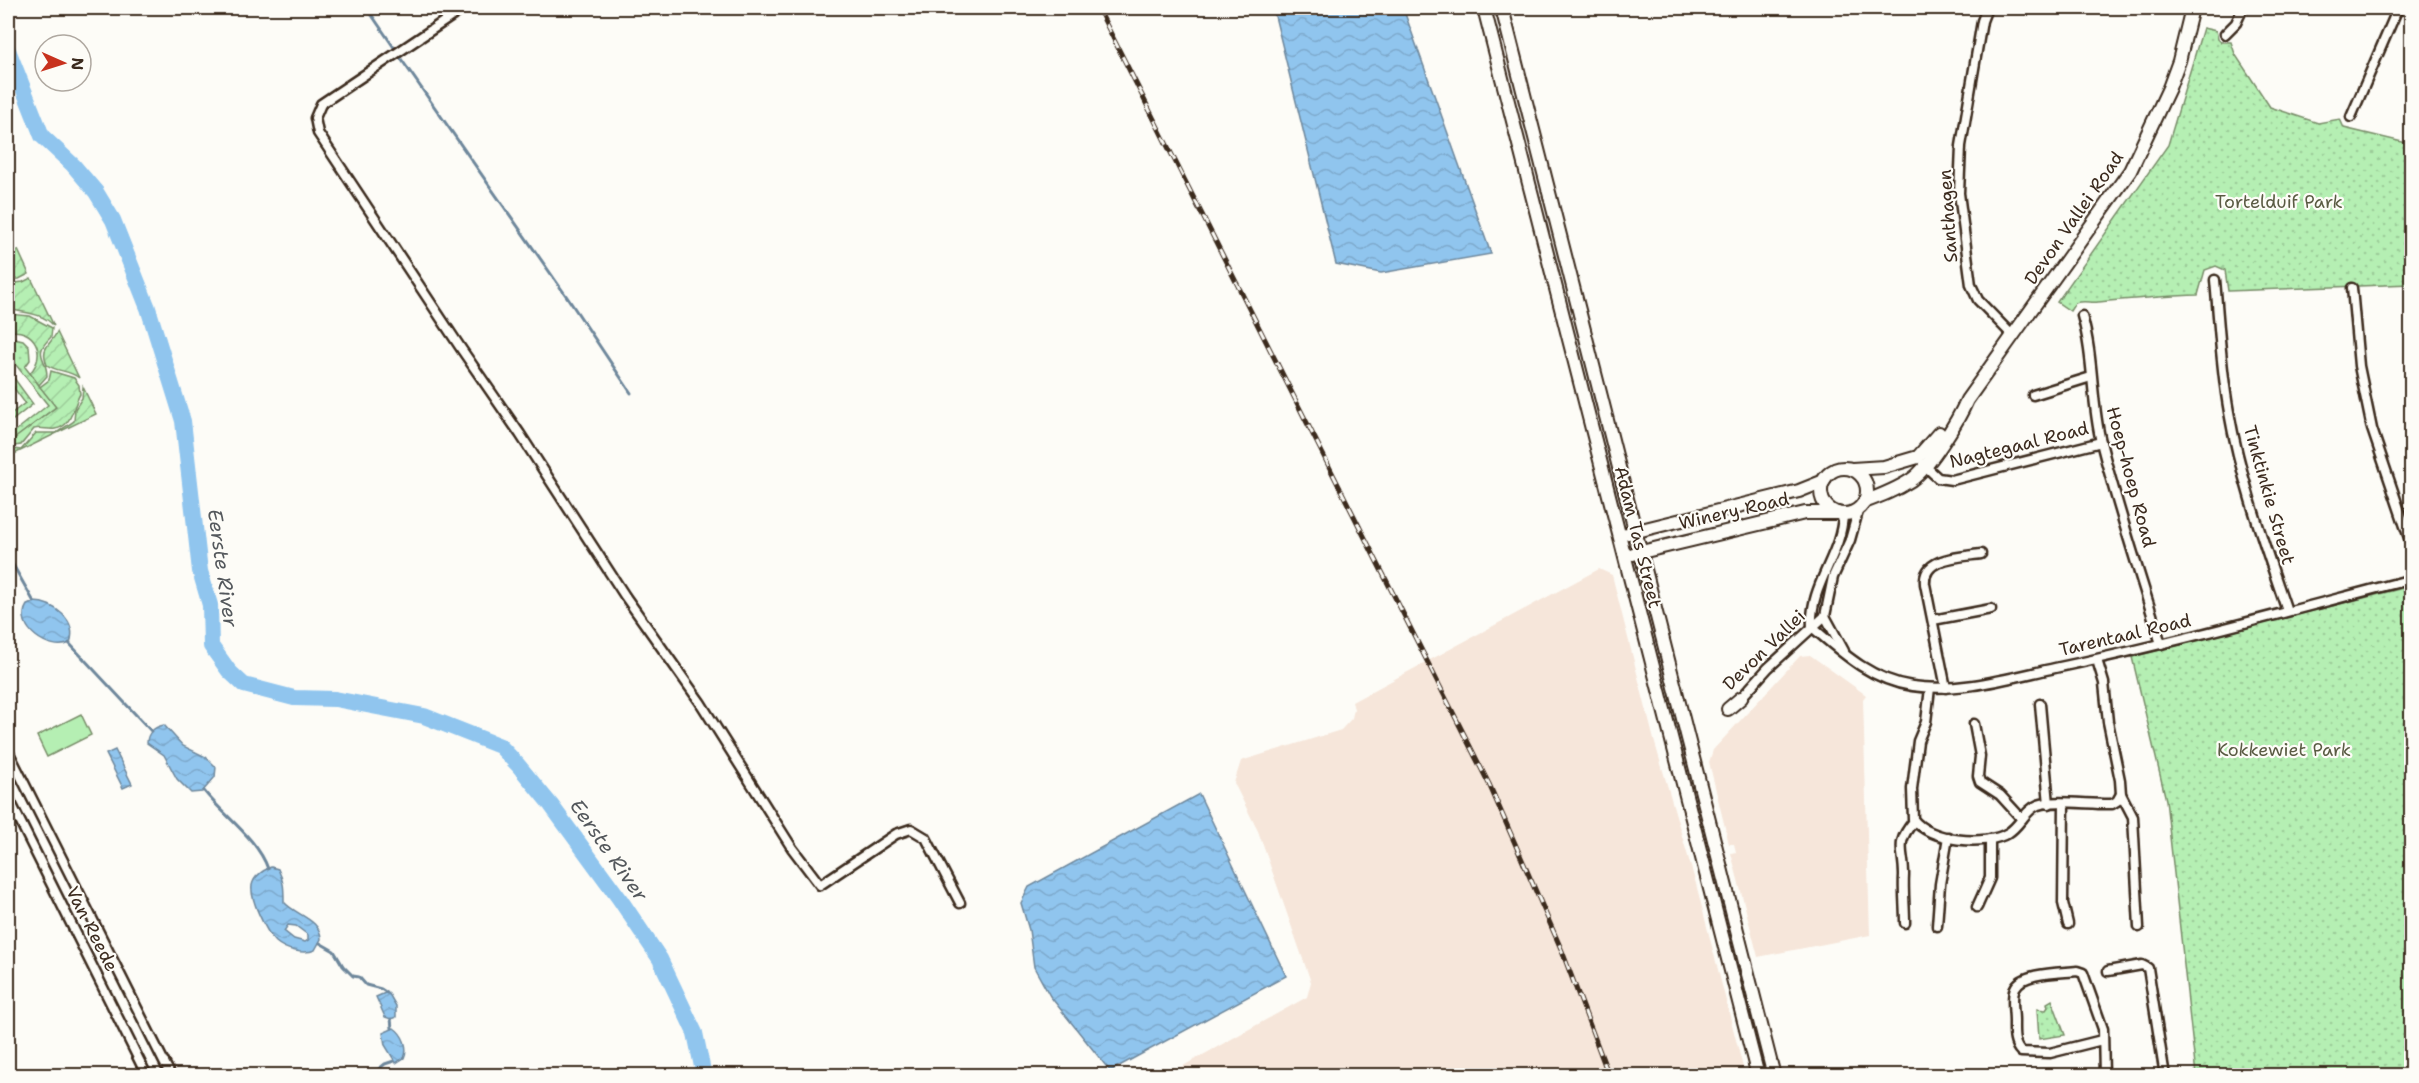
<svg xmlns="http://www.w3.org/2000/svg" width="2419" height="1083" font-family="'Shantell Sans',sans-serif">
<defs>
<pattern id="grass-dots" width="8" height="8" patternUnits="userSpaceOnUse" patternTransform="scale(1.5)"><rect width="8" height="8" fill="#b5efb3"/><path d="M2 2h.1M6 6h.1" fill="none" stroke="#9dcd9a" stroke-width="1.8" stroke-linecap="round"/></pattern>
<pattern id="garden-furrows" width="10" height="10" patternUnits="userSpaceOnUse" patternTransform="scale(1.5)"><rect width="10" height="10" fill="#b5efb3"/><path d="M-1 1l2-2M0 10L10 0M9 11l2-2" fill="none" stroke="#9dcd9a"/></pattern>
<pattern id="water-waves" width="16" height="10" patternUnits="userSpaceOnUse" patternTransform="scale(1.5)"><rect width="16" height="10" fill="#90c5ee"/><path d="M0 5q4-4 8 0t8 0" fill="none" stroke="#7da9cc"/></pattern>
</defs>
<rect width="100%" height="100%" fill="#fdfcf7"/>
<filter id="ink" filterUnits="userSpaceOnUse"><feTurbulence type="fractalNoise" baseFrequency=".0167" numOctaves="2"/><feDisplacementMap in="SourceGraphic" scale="12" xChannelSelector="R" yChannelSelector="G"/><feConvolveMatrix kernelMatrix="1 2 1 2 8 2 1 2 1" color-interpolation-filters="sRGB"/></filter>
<g filter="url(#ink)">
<g fill="#f6e6da">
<path d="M1599,569l13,6 42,165 42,144 49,191h-578l140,-78 4,-15 -53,-151 -24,-48 7,-22 100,-31 11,-12 2,-9 -2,-7z"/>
<path d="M1810,655l56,40 -3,4 7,236 -112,22 -27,-104 5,-1 -2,-8h-5l-20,-82 4,-12 87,-94z"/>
</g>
<g fill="url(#grass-dots)" stroke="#788c68" stroke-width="1.5">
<path d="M2203,28l13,3 2,8 3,3h10l4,12 35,53 48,16 22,-4 4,9 67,16v140l-183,7 -3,-21 -9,-4 -11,4 -7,25c-34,1 -66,4 -100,7 -8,1 -14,-2 -23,1l-5,8 -13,-9 111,-157z"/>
<path d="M14,338l9,2 6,6 1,14 -5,7 31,40 -48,37v-7l40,-32 -36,-45 -4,3 2,-6 -2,-4v-13z"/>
<path d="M8,370l25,34 -25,20v-8l17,-13 -17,-23z"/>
<path d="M2411,586v489h-215l-30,-275 -34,-143z"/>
<path d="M2052,1000l13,35 -26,4 -2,-30 9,1 2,-3 -1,-4z"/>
</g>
<g fill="url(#garden-furrows)" stroke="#788c68" stroke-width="1.5">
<path d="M18,250l11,24 -10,5 -11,1v-22z"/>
<path d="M31,278l23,48c-12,-14 -31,-13 -46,-17v-25l15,-2z"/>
<path d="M8,314l22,2 22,12 -1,9c-19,18 -4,20 -4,39l-8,9 -9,-12c18,-19 4,-47 -22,-41z"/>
<path d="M57,332l22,46c-9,-8 -22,-6 -32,-13 -7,-19 3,-19 10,-33z"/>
<path d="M51,371l23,7 5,7 1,9c-7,12 -8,33 -25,35 -7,1 -14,-2 -21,0l-13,16 -7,1 -4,-4 46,-35 -16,-20 9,-7z"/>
<path d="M83,387l13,27 -88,43v-13l5,5 8,1 15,-17h20l18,-12 1,-12 7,-11z"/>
</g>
<path fill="#b5efb3" stroke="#788c68" stroke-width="1.5" d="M81,714l10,21 -44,22 -10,-21z"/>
<g fill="url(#water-waves)" stroke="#6e879b" stroke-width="1.5" fill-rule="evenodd">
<path d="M1273,8h130l88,246 -110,19 -45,-9z"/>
<path d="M34,602c20,0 44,19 36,41 -20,10 -57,-16 -43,-38z"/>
<path d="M164,725l19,21 23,11 10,10 -1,10 -13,15 -11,1 -14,-14 -13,-24 -17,-12c0,-10 7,-16 17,-18z"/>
<path d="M115,750l17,34 -9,4 -17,-34z"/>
<path d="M1199,794l87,182 -176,95 -60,-75 -16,-29 -5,-37 -8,-27 8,-16z"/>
<path d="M271,867l7,2c6,12 6,20 6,33 11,13 37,17 37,37l-6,11c-11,5 -30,0 -39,-8 -10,-10 -29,-47 -23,-60 3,-7 11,-12 18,-15zM288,925l8,1 12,9v5l-3,2 -11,-3 -10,-8z"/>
<path d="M385,993l4,1 7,12v11l-5,2 -6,-2 -9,-20z"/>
<path d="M394,1028c9,6 15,20 10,30l-8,5 -11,-18 -2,-12z"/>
</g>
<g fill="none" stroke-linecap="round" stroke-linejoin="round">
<g stroke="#6e879b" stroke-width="3">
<path d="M367,8l28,41"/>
<path d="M399,56l168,241 64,96"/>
<path d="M8,556l26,46"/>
<path d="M69,643l82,88"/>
<path d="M204,791c19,24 54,48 64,78"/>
<path d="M320,943l14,8 9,15 10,10 6,1 7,8 15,4 6,4"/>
<path d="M391,1019l1,9"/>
<path d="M370,1076l15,-12 9,-3"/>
</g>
<path stroke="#90c5ee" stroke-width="16" d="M8,50l34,86 31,29 23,27 17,28 35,88 35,113 17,150 10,34 1,41 18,25 15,14 50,13 41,1 89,17 76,30 18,19 33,40 68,93 41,61 35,74 9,43"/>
<g stroke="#3b2a1e" stroke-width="13">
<g id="street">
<path d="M464,8l-143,96 -6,14 3,15 144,217 58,84 105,162 75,106 92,146 28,37 76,-51 15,-5 15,9 34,65"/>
<path d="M1987,8l-5,13 -21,125 -2,47 12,92 7,15 35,36"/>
<path d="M2225,34l11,-11 7,-15"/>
<path d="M2351,117l47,-109"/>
<path d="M2215,280c4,44 6,89 14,132 12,69 36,134 58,199"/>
<path d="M2352,288l7,78 13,63 40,118"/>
<path d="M2082,316c12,41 9,85 19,126 17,68 40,135 60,202"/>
<path d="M2033,395l58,-18"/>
<path d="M1923,464l15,14 14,2 149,-38"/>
<path d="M1843,514c-1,41 -34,71 -31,113 29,25 59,53 100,59 47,7 97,-8 143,-18 120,-25 238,-58 357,-89"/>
<path d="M1825,616l8,-39 17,-37 9,-32"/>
<path d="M1825,616l19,35"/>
<path d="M1933,620l58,-11"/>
<path d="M2097,660l7,23 4,39 12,58 1,14 12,23 6,110"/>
<path d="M1930,688l-4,34 -8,19 -6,48 1,30c16,22 72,28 95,14 12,-7 17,-23 30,-28 17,-6 54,0 74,-1l5,-3 4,-7"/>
<path d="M1946,688l-21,-104c-3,-27 36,-27 56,-30"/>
<path d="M1741,698l27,-30 57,-52"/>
<path d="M2040,704l9,100"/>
<path d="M1974,724l6,32 -2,20 2,6 20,13 22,24"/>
<path d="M8,751l163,325"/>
<path d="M8,797l139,279"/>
<path d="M2064,803l-1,100 5,21"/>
<path d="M1977,907l13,-29v-39"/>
<path d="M1905,923c0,-17 -2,-32 -1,-48 0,-26 -10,-30 10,-54"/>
<path d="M1937,926l3,-42 8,-47"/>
<path d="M2108,971l34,-6 6,3 17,108"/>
<path d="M2102,1040l-52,13 -29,-1c-8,-8 -7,-19 -7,-31 0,-10 -3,-24 1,-33 7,-16 46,-15 62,-17l6,2 20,56 1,47"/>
</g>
</g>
<g stroke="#3b2a1e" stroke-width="16">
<g id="secondary">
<path d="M1484,8l274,1068"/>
<path d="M1502,8l272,1068"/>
<circle cx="1844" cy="491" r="23"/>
<path d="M1852,469l32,-2 34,-10 21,-24"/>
<path d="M1864,502c16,-6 32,-12 47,-22 18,-12 47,-59 56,-80l163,-229 39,-83 10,-27 13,-53"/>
<path d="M1629,533l170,-42 25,-10"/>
<path d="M1633,554l172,-41h32"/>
<path d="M1728,709l13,-11"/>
</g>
</g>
<use href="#street" stroke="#fdfcf7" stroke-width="8"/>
<use href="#secondary" stroke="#fdfcf7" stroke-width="12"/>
<g stroke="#3b2a1e" stroke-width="5">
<path id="rail" d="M1098,8l391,776 73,167 47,125"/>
</g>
<use href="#rail" stroke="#fdfcf7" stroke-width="3" stroke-dasharray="9" stroke-linecap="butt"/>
</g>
</g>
<g text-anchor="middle" stroke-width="4.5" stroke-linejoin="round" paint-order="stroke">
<g font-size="18" fill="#5a5b43" stroke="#fdfcf7">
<text x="2279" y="208">Tortelduif Park</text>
<text x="2284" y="756">Kokkewiet Park</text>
</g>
<g font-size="18" fill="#3b2a1e" stroke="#fdfcf7">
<text transform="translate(1948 216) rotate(-94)" y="6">Santhagen</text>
<text transform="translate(2074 218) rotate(-55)" y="6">Devon Vallei Road</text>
<text transform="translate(2019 445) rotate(-14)" y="6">Nagtegaal Road</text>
<text transform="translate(2131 477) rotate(75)" y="6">Hoep-hoep Road</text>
<text transform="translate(2269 495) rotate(74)" y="6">Tinktinkie Street</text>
<text transform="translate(1734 511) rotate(-13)" y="6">Winery Road</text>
<text transform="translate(1638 537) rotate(76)" y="6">Adam Tas Street</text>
<text transform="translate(2125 635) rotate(-13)" y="6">Tarentaal Road</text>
<text transform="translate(1764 650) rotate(-44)" y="6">Devon Vallei</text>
<text transform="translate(92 929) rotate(63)" y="6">Van Reede</text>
</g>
<g font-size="20" font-style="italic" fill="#54585c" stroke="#fdfcf7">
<text transform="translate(223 568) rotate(82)" y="7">Eerste River</text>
<text transform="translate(609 850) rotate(55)" y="7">Eerste River</text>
</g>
</g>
<rect width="2419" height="1083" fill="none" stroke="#fdfcf7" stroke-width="30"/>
<rect x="15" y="15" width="2389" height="1053" fill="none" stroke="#3b2a1e" stroke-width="2" filter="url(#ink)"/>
<g transform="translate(63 63) rotate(93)"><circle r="28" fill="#fdfcf7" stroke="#afa8a0" stroke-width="1.5"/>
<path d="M0-4.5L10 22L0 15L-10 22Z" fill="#c8321e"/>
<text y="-9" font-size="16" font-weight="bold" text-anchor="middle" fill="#3b2a1e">N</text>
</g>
</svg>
